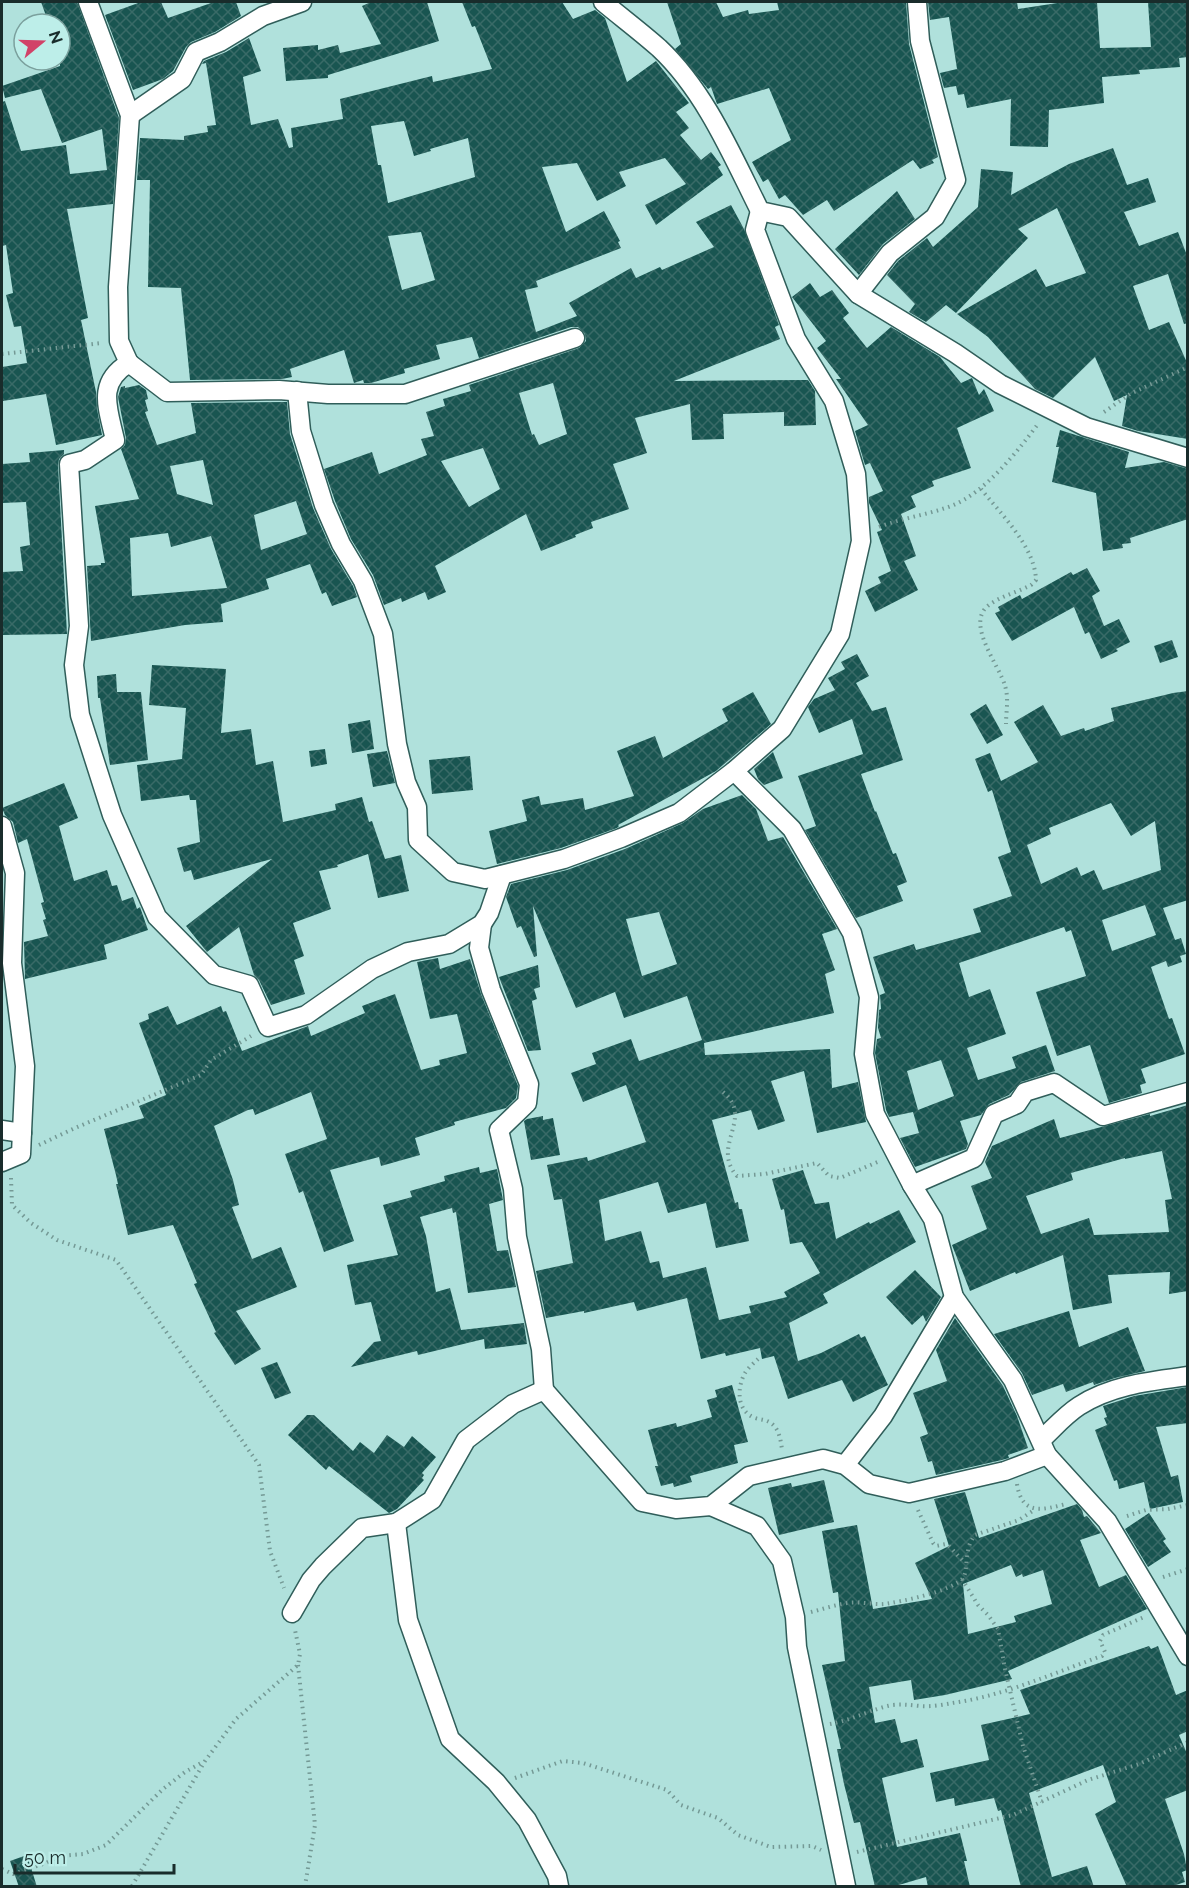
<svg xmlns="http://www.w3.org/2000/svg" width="1189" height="1888" font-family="Raleway,sans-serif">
<defs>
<pattern id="building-cross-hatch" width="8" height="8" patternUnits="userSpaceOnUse" patternTransform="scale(1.5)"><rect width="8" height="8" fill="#195551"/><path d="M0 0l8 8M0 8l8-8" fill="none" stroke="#396a67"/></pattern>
</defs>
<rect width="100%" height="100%" fill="#b0e1dc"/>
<g fill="url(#building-cross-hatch)" fill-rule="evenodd">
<path d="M41,2h36l42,116 -6,86 -46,5 21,109 -7,2 15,72 1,17 5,26 -46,10 -10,-51 -43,7 -1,-34 25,-4 -6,-37 -7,1 -8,-32 7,-2 -7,-48 -4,1v-144l3,-1 16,50 45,-6 4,29 37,-4 -5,-41 -40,14 -21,-54 -36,9 -3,-12 58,-20v-42h-11z"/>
<path d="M141,2h20l7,16 46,-16h22l5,14 -26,16 -24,10 -5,5 -13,24 -10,8 -30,11 -28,-75z"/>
<path d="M371,2h56l12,39 -111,34v3l-42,3 -3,-33 35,-3v5l20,-5 2,8 41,-9 -19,-38z"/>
<path d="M462,2h100l11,17 22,-9 10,8 22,64 29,-21 33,42 -13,9 13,16 -9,7 21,25 10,-8 10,13 -3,2 5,8 -67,50 -11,-20 41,-21 -21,-26 -46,14 7,14 -29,15 -20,-38 -35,4 24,65 38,-21 16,30 -2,1 3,6 -85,33 2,6 -13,3 11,42 41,-16 -8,-13 62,-35 5,10 24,-11 2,3 52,-23 -18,-25 35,-17 13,24 35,96 -4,2 5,12 -106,42 134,-1 7,11 1,34 -32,1v-14l-61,2 1,25 -32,1 -2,-36 -55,14 12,35 -34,11 16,45 -38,13 2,6 -18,7 1,2 -35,14 -15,-37 -91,52 11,26 -18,8 -3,-8 -23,10 -1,-4 -17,7 -11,-30 -22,-36 -16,-38 -11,-32 48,-17 7,22 48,-19 -6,-16 13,-3 -8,-24 19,-6 -2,-7 28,-8 -2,-6 110,-37 7,-7 -1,-7 -7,-7h-7l-92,31 -7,-21 -36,8 4,14 -36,10 1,4 -34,10h-7l-1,-3 -9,3 -10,-33 -54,19 2,8 -10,2 -92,1 -9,-92 -33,-1 2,-107h-13l3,-42 44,2v-4l24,-4 -1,-6 9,-1 -10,-62 -4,1 2,-3 22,-9 23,-14 12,33 -18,6 8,48 27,-6 11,29 4,-1 -2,-19 52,-9 -3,-20 92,-23 1,6 59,-13 -17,-43 -3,1zM404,121l10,35 17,-5 -1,-2 38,-11 7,39 -87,26 -7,-38h-3l-7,-39zM421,232l14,48 -33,10 -14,-54zM553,383l14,51 -28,11 -5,-11 -2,1 -13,-42zM483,448l17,41 -31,18 -28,-46z"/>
<path d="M667,2h49l7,15 25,-7 1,4 30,-4 -2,-8h129l3,42 29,113 -6,3 2,3 -14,6 -7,-9 -79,51 -7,-11 -24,15 -18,-20 -6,4 -11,-20 -5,3 -11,-20 39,-22 -22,-52 -52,16 -6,-17 -3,2 -33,-40 6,-5z"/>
<path d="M928,2h89l1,7 46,-7h33l3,46 51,-1 -3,-45h40v55l-9,1 1,9 -41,3 1,4 -38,3 2,26 -55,7 -1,37 -38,-1 1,-47 -44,9 -3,-14 -6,1 -2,-9 -12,2 -4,-15 17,-4 -8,-52 -19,3z"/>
<path d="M1113,148l14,37 21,-7 8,24 -32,10 15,34 39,-14 10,26v65l-4,1 -16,-50 -35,12 16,44 20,-8 19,43v74l-50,-8 -16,-5 5,-31 -13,6 -19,-44 -42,41 -18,-9 -47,-52 -31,-23 79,-45 10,18 40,-14 -29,-65 -39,21 10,9 -72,75 -10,-8 -20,17 -17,-10 6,-8 -28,-29 11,-14 29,-23 6,9 45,-40 3,-38 32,3 -2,23 58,-31z"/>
<path d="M897,191l18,28 -32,25 -24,31 -24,-26z"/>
<path d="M810,283l10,14 12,-7 17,23 -6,5 24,30 24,-21 49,30 21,26 11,-5 7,17 5,-6 10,22 -37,17 14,40 -39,13 2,5 -23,10 5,11 -15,7 15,42 -12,5 14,29 -43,22 -10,-21 16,-8 -3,-6 13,-6 -14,-39 5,-2 -13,-27v-6l14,-6 -13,-28 -5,2 -10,-34 13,-6 -32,-46h5l-24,-31 9,-7 -34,-44z"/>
<path d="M139,385l7,5 2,9 -3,1 3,11 -3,1 12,33 39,-12 -5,-30 96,-1 3,32 23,74 18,41 22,37 4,11 -25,9 -6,-14 -4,2 -12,-30 -44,15 3,10 -48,15 2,18 -38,3 -94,16 -4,-75 14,-1v-2h4l-10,-57 44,-7 -18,-50 4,-4 1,-7 -8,-41 3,-10 4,-1v2zM203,460l10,45 -36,-11 -7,-28zM296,501l11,33 -46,16 -7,-35zM168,533l3,14 40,-11 16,52 -95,8 -2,-58z"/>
<path d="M1060,430l69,22 -4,16 39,-6 24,7v50l-58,19 1,5 -9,1 1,4 -20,3 -7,-58 -44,-11 7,-35h-3z"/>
<path d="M64,450v4l-5,5 -1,6 9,169 -65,1v-63l21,-1 -3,-24 10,-2 -4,-43 -24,1v-39l28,-2 -1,-9z"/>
<path d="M1087,568l13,23 -8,5 12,30 15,-7 11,23 -14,7 2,2 -17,8 -12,-27 -4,2 -11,-27 -62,34 -17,-28 5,-2 -2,-4 22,-12 2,4 49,-27 2,3z"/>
<path d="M1172,640l6,17 -18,6 -6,-17z"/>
<path d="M857,654l12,22 -13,7 16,28 14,-4 17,53 -42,14 14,38 1,-1 17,43 3,-1 11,29 -10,4 6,15 -47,17 -51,-88 11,-4 -18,-50 65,-22 -11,-35 -33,14 -11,-26 6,-8 21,-9 -7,-12 17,-9 -4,-7z"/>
<path d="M152,665l74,4 -5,64 30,-4 5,36 17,-4 10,61 53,-12 -1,-6 27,-7 7,25 3,-1 13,38 16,-4 8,36 -31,7 -10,-44 -31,11 1,2 -19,4 12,38 -38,14 11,33 -10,4 11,34 -34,11 -12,-25 -5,-5 -15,-48 -32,25 -21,-26 86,-67 -78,21 -3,-10 -7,2 -7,-24 23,-6 -4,-42h-6l-1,-5 -48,6 -4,-36 45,-6 4,-51 -37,-3z"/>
<path d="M116,674l1,18h24l7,68 -38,5 -10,-67h-2l-1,-22z"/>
<path d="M1188,691v209l-25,8 12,32 6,-2 5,16 -6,2 2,6 -14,5 -2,-6 -15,6 18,52 3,-1 13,36 -44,15 5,14 -6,2 2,8 -33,10 -19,-58 -33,11 -21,-64 50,-16 -15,-46 -5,2 -2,-5 -105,36 10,34 21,-8 16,45 -39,14 11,32 38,-12 -4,-11 34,-12 9,26 -34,11 -12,13 -20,9 -8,11 -21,6 8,23 -2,5 -51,18 -15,-29 19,-5 -6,-21 -24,5 -3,-7 -11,-57 2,-14 4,-1 -3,-10 1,-18 2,-1 -1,-14 5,-2 -12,-36 41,-13 2,6 65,-18 -8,-23 39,-13 -14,-39 13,-5 -19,-62 -4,2 -13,-33 15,-6 11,28 37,-19 -24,-40 29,-17 18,31 23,-8 1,3 29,-10 -3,-13 62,-15zM1111,803l20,33 24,-15 6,49 -58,20 -9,-20 -13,6 -4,-9 -36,17 -14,-39 24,-11 -2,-6zM1145,905l11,30 -44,16 -10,-31zM941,1060l13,36 -36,14 -11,-39z"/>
<path d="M753,692l18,32 -55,47 -98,54 1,1 -2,2 -56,20 -64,16 -8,-33 38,-10 -5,-21 17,-4 2,9 42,-7 2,12 49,-14 -17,-45 38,-15 8,22 65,-37 -6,-12z"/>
<path d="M986,704l17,31 -16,9 -17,-30z"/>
<path d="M370,720l4,29 -22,4 -4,-29z"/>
<path d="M325,749l2,15 -16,3 -2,-16z"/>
<path d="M387,751l8,32 -22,4 -6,-33z"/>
<path d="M773,752l10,26 -19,7 -6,-6 -4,-10z"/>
<path d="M470,756l3,34 -41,4 -3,-34z"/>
<path d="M64,783l14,35 -19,8 15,55 33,-11 5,16 5,-1 5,16 11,-4 4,12 3,-2 8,23 -44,15 3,14 -82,20 -1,-37 24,-6 -5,-16 3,-1 -5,-16 3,-1 -17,-63 -9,4 -5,-21 -8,-7 -3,-7z"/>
<path d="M742,795l14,14 12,32 15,-4 54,92 -15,5 13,36 -10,4 9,39 -130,30 1,12 125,-6 2,39 26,-6 8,40 -49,11 -13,-62 -33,10 14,40 -27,9 -7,-20 -39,10 23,83 3,-1 1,7h3l7,32 -33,7 -10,-45 -38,10 -10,-31 -59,18 6,41 36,-10 9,32 9,-2 4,17 43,-11 13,53 32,-7 -2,-7 38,-9 -3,-5 36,-19 -18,-31 -12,2 -6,-35 -3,1 -9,-31 31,-9 12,34 14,-2 7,37 33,-17 1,2 29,-14 17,32 -93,52 5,9 -39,20 9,38 23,-8 38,-19 2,4 4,-2 23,49 -35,17 -11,-22 -54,19 -14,-43 -12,3 -2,-11 -34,8 -1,-3 -24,6 -14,-61 -50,13 -3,-9 -50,11v-2l-38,7 -10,-47 37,-8 -11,-64 -8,1 -7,-35 40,-8 1,4 58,-19 -20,-57 -43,17 -12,-29 25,-9 -4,-11 39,-14 8,22 63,-21 -15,-44 -63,22 -9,-26 -39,16 -43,-102 4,50 -3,1 -13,-31 -4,2 -11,-31 5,-13 56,-14 58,-21 58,-26 20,-14zM659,912l18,52 -35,12 -16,-57z"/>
<path d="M438,958l2,11 30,-10 11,35 37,92 -2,12 -10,10 -52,14 1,3 -40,13 5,17 -39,11 -2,-9 -49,13 24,71 -30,11 -21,-61 -4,2 -14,-39 42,-15 -16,-47 -56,23 -2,-6 -5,1 -34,16 19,54 6,25 -7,2 20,52 29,-12 16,40 -61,24 25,38 -26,16 -21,-32 2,-1 -22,-48 3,-1 -24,-58 -45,10 -12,-51h2l-2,-9 -12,-46 40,-11 -5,-12 27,-11 -27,-72 10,-4 -1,-5 20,-8 9,19 44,-19 2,6 3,-1 16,40 66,-25 3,10 54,-23 -3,-7 33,-12 26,76 19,-5 -1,-5 28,-7 -10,-39 -27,5 -13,-57z"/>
<path d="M538,965l2,22 -6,2 3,10 -5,2 9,49 -13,1 -29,-74z"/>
<path d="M1188,1105v186l-19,3 1,-22 -62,3 4,28 -39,7 -10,-55 -47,19 -1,-2 -45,19 -18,-46 35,-16 -16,-43 21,-8 -7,-16 7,-16 62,-27 6,19 90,-24v2zM1162,1151l10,48 -7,1 4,32 -75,3 -5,-17 -48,16 -15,-38 47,-16 -2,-7 54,-15v1z"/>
<path d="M543,1116v4l10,-2 7,37 -29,5 -7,-39 3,-2z"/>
<path d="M479,1167l1,6 17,-4 6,31 -14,4 8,47 11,-1 8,37 -48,6 -12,-81 -3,1 -1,-5 -32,9 6,19 10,56 14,-4 11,42 63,-7 3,21 -42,5 -1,-10 -66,16 -1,-4 -66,16 23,-25 7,-1 -10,-39 -16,3 -8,-40 51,-10 -15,-50 29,-8 -2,-6 35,-10 -1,-5z"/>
<path d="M915,1270l26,27 -15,25 -3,-7 -11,10 -26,-28z"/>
<path d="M1069,1311l10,36 49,-20 17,44 -30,7 -21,7 -1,-3 -27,10 -3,-8 -31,11 -10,-22 -28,-39z"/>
<path d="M955,1318l48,68 14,30 11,32 -20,7 1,3 -7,2 -66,15 -4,-14 -4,1 -8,-25 8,-3 -15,-41 34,-12 -11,-31z"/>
<path d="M277,1362l14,31 -16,6 -14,-31z"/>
<path d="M732,1385l16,57 -14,3 4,18 -48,13 2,6 -18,5 -1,-4 -12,3 -6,-20h3l-10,-36 28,-7 1,4 35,-10 -5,-17 10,-3 -2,-7z"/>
<path d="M1188,1387v36l-32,4 15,50 7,-2 5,27 -33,7 -6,-27 -25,7 -2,-9 -3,1 -19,-51 12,-5 -3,-7 3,-1 -4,-11 31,-10z"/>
<path d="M307,1415h7l39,36 7,-9 14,11 13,-18 17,12 8,-11 24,21 -14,16 2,2 -2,3 2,2 -27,29 -8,4 -60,-47 -3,4 -38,-35z"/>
<path d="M824,1480l10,42 -55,13 -11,-47 23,-5 1,4z"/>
<path d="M965,1492l14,46 98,-34 5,6 2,7 3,-1 14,17 -21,7 19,47 27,-12 21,34 -139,62 4,8 -67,16 -31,5 -3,-20 -42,7 6,36 20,-4 6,24 16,-4 7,28 -42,11 15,69 63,-14 7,28h-3l6,26h-42l-2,-10 -34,10h-17l-15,-65 -6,1 -10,-39 -7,-35h4l-19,-84 23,-4 -7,-69 -5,1 -11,-62 35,-6 16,84 59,-10 -17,-36 34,-17 -15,-47zM1011,1565l5,12 6,-3 1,3 20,-7 9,34 -38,12 2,6 -48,12 -5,-50z"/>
<path d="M1149,1513l17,26 -3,2 8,11 -23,15 -23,-38z"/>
<path d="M1149,1646l2,3 7,-3 18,49 12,-5v41l-9,4 9,21v34l-23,9 19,55 3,16 -5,2 3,10 -15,5h-43l-32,-73 21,-12 -13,-37 -74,28 23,84 35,-11 7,21h-73l-20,-77 -3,1 -4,-13 -39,8 -1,-8 -18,4 -6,-29 59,-13 -8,-35 49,-11 -10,-24z"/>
<path d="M27,1855l10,32h-18l-9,-26z"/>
</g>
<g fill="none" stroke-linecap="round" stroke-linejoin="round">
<g stroke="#305e5a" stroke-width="21">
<g id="minor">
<path d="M88,2l42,113 -12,172 1,54 10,22c-33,20 -21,45 -14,77l-30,20 -16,4 10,162 -5,39 6,50 32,100 45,102 57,58 35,10 19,42 38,-12 66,-46 36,-17 41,-8 33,-20 7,-11 13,-38"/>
<path d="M603,2c18,15 38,30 56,46 46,43 73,107 101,163l28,6 70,77 97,59 45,31 86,43 102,31"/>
<path d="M130,115l52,-36 14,-27 24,-10 43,-26 39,-14"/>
<path d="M858,294l32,-41 45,-36 21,-37 -36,-139 -3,-39"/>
<path d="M129,363l38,29 112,-2 49,4h77l170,-56"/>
<path d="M297,391l4,40 23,74 17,39 22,37 20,53 14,110 9,38 11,25 1,33 35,32 32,7 79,-20 57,-21 58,-25 55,-42 48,-42 58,-95 21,-93 -5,-67 -22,-73 -38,-62 -41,-109 5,-19"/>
<path d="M734,771l58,58 60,104 17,64 -5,57 11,60 37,71 21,34 21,78 59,83 34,75 60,66 81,135"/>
<path d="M2,826l13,47 -3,90 13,103 -4,88 -19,8"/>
<path d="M482,924l-3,24 12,42 38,94 -2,19 -28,27 14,59 4,48 24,112 3,41"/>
<path d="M2,1130l20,3"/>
<path d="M912,1185l62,-27 20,-44 23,-10 8,-12 29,-9 49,33 85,-24"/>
<path d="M1041,1440c12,-11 24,-25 38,-34 32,-21 72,-25 109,-30"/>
<path d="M845,1465l38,-49 71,-119"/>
<path d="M711,1506l46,20 25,35 13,56 2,30 49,239"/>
<path d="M396,1523l12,97 42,119 46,43 31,38 30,56 2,10"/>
<path d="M292,1613l19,-33 12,-14 39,-38 34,-5 36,-23 34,-60 47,-36 31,-14 98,112 34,7 35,-3 38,-30 74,-17 22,6 24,19 40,9 96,-22 42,-16"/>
</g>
</g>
<g stroke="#749995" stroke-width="4" stroke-dasharray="1.5 4.5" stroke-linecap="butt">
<path d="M2,354l100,-11"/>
<path d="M1104,412l26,-18 58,-27"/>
<path d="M981,489c20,25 54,58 55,91l-5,5c-13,7 -30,11 -42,20 -25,18 11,61 16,81 4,12 1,26 1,38"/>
<path d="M879,527c23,-9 48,-12 72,-21 34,-13 66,-54 87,-82"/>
<path d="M723,1092c32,26 -13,54 14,84l28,-2 52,-11 12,13 11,2 40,-17"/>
<path d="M39,1145l36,-17 126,-53 10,-15 40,-24"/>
<path d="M11,1178l1,27 19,18 26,17 59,20 143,205 11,86 14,37"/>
<path d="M758,1359c-4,4 -10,9 -13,14 -8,14 -9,38 10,45 6,2 11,1 17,6 7,5 9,17 10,26"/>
<path d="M1017,1484c5,32 25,26 49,20"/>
<path d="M918,1510l15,33 3,3 10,-2 3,2 16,17"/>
<path d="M1127,1516l19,-6 22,-1 20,-4"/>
<path d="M1163,1577l25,-8"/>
<path d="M962,1579l16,26 10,10 10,14 7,40 18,77 19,56"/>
<path d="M811,1612c12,-3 24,-7 36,-9 12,-2 25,2 37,1 16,-2 69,-13 79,-26 6,-8 0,-28 12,-43l44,-15 15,-10"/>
<path d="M298,1665l17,160 -10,61"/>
<path d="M830,1724c22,-4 42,-15 62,-19 10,-1 18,0 28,1 10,1 22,-1 32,-3 52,-7 101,-30 150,-47l3,-4 -5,-11 3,-6 41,-18"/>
<path d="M515,1778l48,-17 20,2 84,27 14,15 37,13 20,17 33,12 41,-1 9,4"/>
<path d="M857,1852l156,-37 75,-35 51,-16 49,-22"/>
<path d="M2,1869l11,5 33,-11 13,-7 24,-2 23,-9 57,-56 22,-17 18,-10"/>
<path d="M132,1886l73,-125 31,-42 62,-54 2,-11 -5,-24"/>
</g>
<use href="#minor" stroke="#fff" stroke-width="18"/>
</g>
<rect width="1189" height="1888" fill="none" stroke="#192c2b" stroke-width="6"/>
<g transform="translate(42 42) rotate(71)"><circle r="28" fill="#bdeee9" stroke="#7ba09d" stroke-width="1.5"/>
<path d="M0-4.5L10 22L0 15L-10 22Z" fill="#d14268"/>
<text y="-9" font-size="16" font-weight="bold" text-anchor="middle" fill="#192c2b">N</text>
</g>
<path d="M15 1864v9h159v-9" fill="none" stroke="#192c2b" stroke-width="3"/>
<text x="24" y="1864" font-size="18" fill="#192c2b" stroke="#bdeee9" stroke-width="4.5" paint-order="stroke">50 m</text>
</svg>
